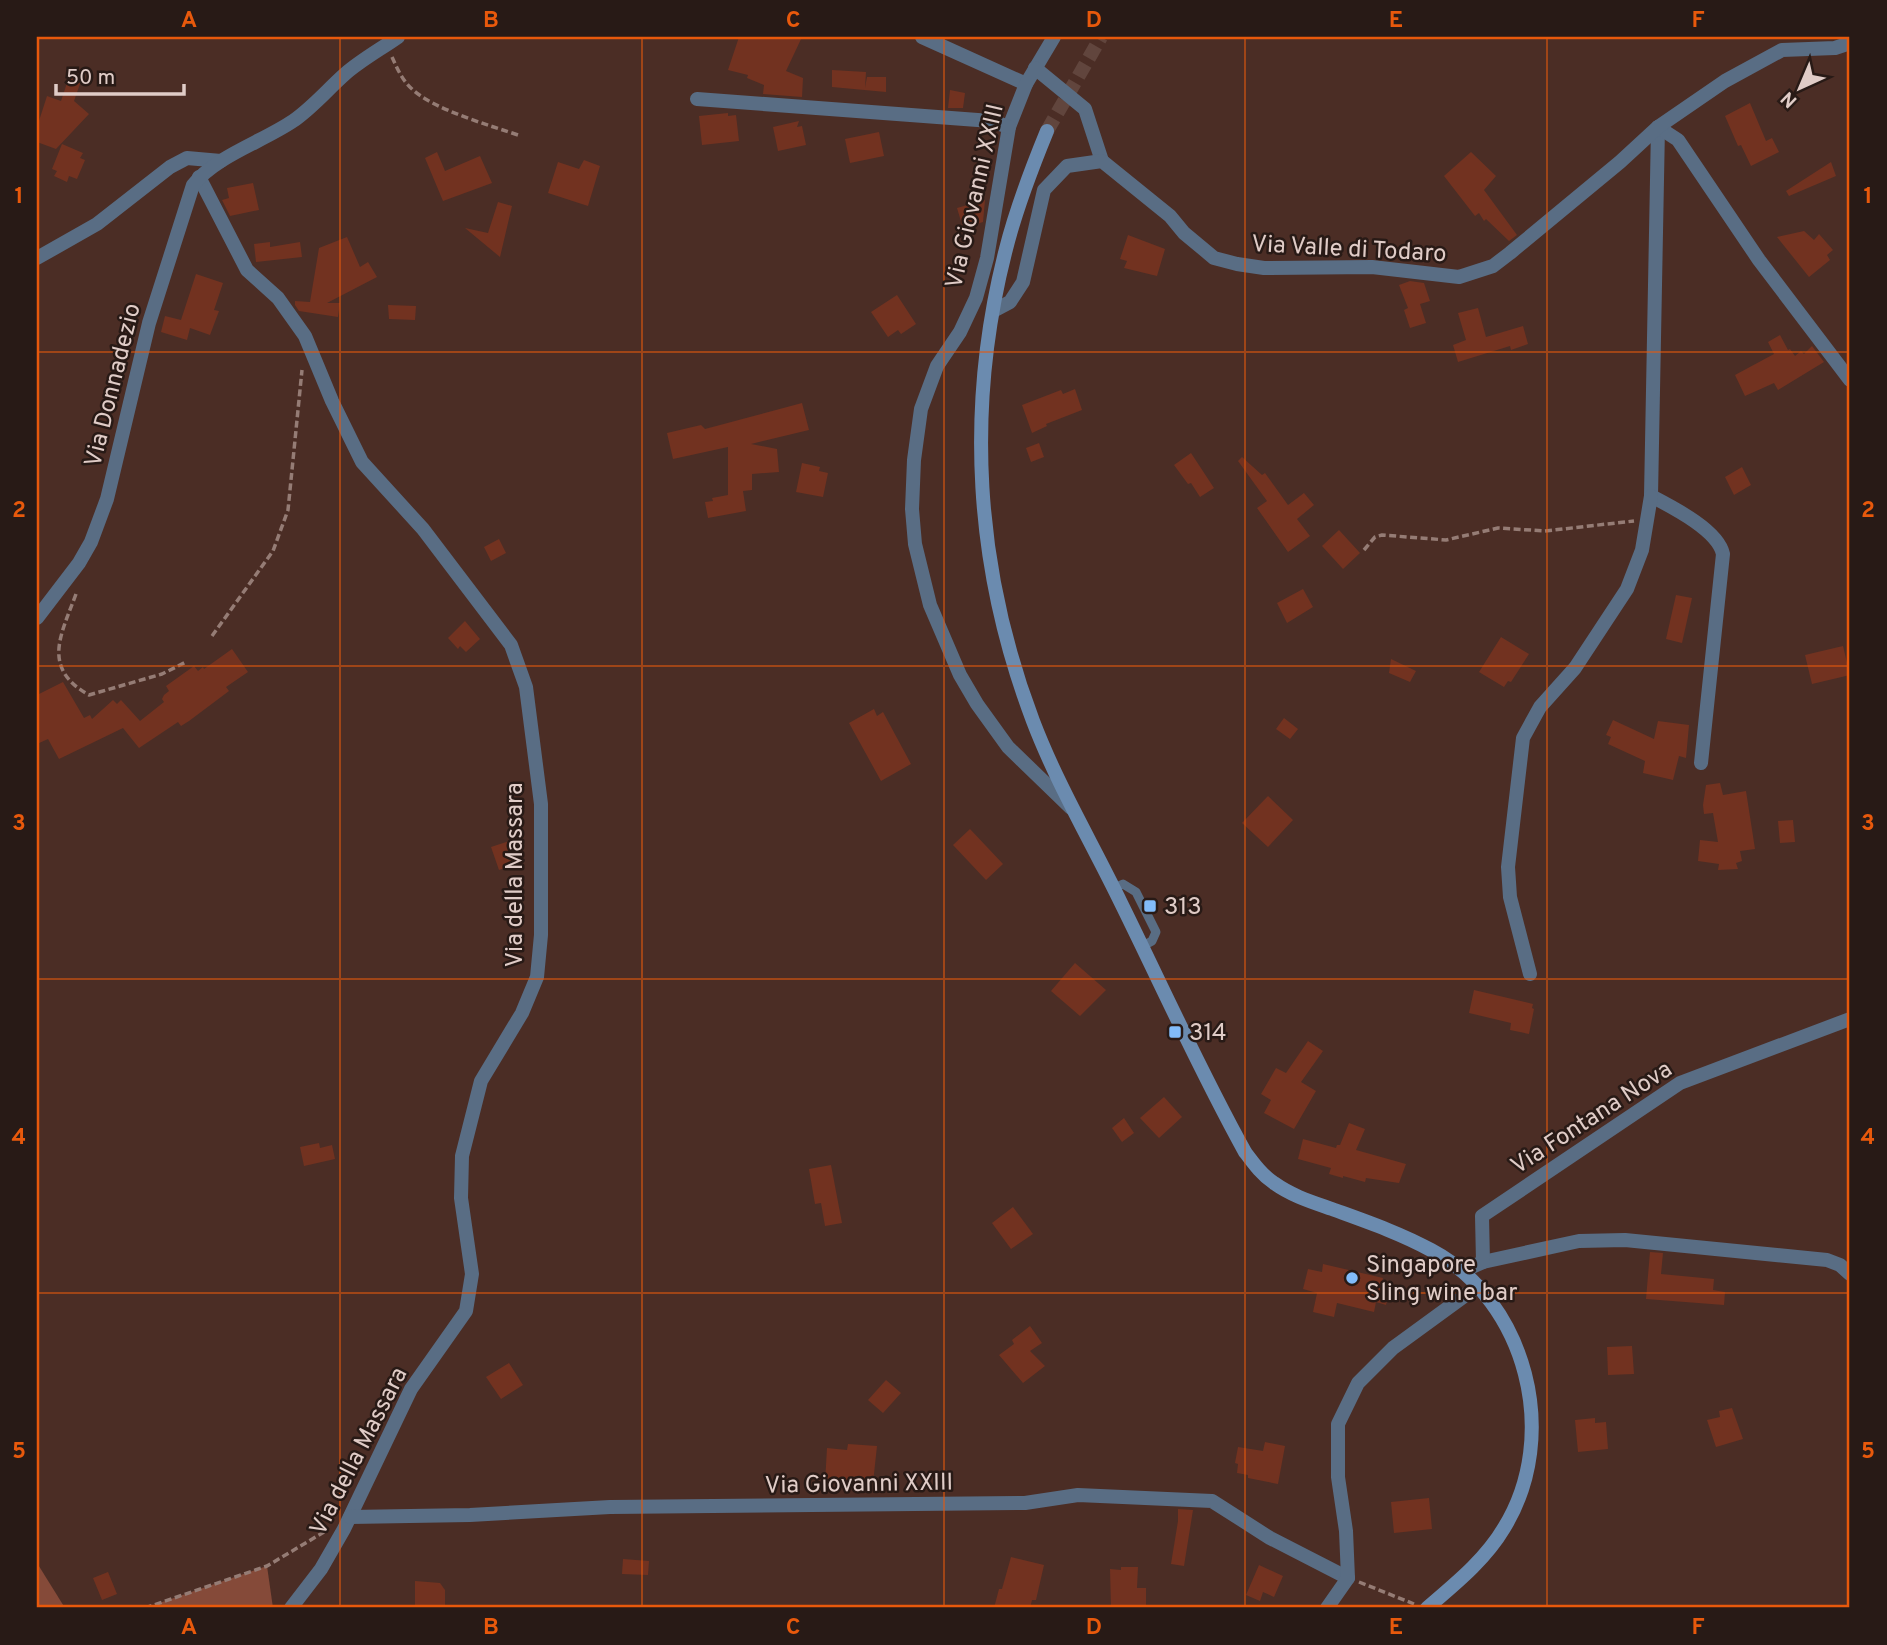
<svg xmlns="http://www.w3.org/2000/svg" width="1887" height="1645" font-family="Overpass,sans-serif">
<rect width="100%" height="100%" fill="#4b2d25"/>
<g fill="#854a39">
<path d="M37,1563l28,45h-28z"/>
<path d="M267,1566l6,42h-128z"/>
</g>
<g fill="#723220">
<path d="M739,37h63l-16,34 17,7 -1,19 -39,-3 1,-9 -17,-7 1,-3 -20,-5z"/>
<path d="M832,70l34,2 -1,16 2,-11h19v15l-54,-5z"/>
<path d="M69,77l12,4 -7,20 15,13 -33,35 -19,-7v-15l10,-31 14,5z"/>
<path d="M950,90l15,3 -2,15h-15z"/>
<path d="M1750,103l16,38 6,-3 7,14 -28,14 -10,-21 -3,1 -13,-30z"/>
<path d="M728,113v3l8,-1 3,26 -37,4 -3,-29z"/>
<path d="M799,121l-2,6 5,-1 4,19 -28,6 -5,-24z"/>
<path d="M879,132l5,24 -34,7 -5,-24z"/>
<path d="M62,144l21,9 -3,5 5,2 -8,19 -8,-3 -2,6 -13,-6 3,-5 -5,-2z"/>
<path d="M437,152l8,19 35,-15 12,27 -49,18 -18,-43z"/>
<path d="M1471,152l25,24 -12,14 33,45 -8,6 -23,-22 -2,2 -5,-8 -4,3 -31,-40z"/>
<path d="M584,160l16,6 -12,40 -40,-13 10,-31 21,7z"/>
<path d="M1831,162l5,14 -47,20 -3,-5z"/>
<path d="M253,183l6,27 -29,6 -8,-16 7,-2 -2,-10z"/>
<path d="M985,200l-2,22 -20,6 -6,-20z"/>
<path d="M498,202l14,4 -12,51 -35,-29 23,5z"/>
<path d="M1804,231l10,9 5,-6 14,16 -6,5 3,5 -21,17 -32,-40z"/>
<path d="M1128,235l37,14 -8,27 -33,-8 3,-7 -7,-2z"/>
<path d="M347,237l13,30 8,-5 9,15 -50,26h13l-2,14 -39,-6 -4,-6v-4l15,1 9,-54z"/>
<path d="M270,242v5l30,-5 2,15 -46,5 -2,-18z"/>
<path d="M196,274l27,9 -9,27 5,1 -9,24 -20,-7 -3,12 -26,-8 4,-16 16,4z"/>
<path d="M1410,281l14,2 6,18 -10,3 6,19 -16,5 -6,-18 4,-2 -9,-23z"/>
<path d="M897,295l19,29 -15,10 -3,-4 -10,7 -17,-25z"/>
<path d="M388,305l28,1 -1,14 -26,-1z"/>
<path d="M1478,308l8,29 37,-11 5,18 -17,6 -1,-4 -52,16 -5,-17 13,-5 -8,-27z"/>
<path d="M1780,335l8,15 2,-1 5,7 6,-5 3,3 8,-8 12,16 -46,28 -4,-7 -29,13 -10,-21 39,-21 -6,-12z"/>
<path d="M1075,389l7,21 -36,14 1,2 -15,7 -10,-28 39,-15 2,4z"/>
<path d="M802,403l7,27 -58,14 26,5 2,23 -27,2v16l-9,1 3,20 -38,7 -3,-16 8,-1 -1,-3 16,-3v-48l-55,12 -6,-26 34,-8 4,4z"/>
<path d="M1039,443l5,14 -13,5 -5,-14z"/>
<path d="M1191,453l23,35 -14,9 -9,-14 -3,1 -14,-19z"/>
<path d="M1242,457l20,18 3,-2 23,32 16,-12 10,12 -17,14 13,17 -22,16 -31,-44 10,-7 -29,-40z"/>
<path d="M802,463l18,4 -1,4 9,2 -5,24 -27,-5z"/>
<path d="M1742,467l9,18 -17,10 -9,-18z"/>
<path d="M1339,530l21,23 -17,16 -21,-23z"/>
<path d="M499,539l7,14 -15,8 -7,-14z"/>
<path d="M1303,589l10,18 -26,16 -10,-20z"/>
<path d="M1676,595l16,3 -10,45 -16,-4z"/>
<path d="M465,621l15,18 -14,13 -6,-6 -2,3 -10,-11z"/>
<path d="M1501,637l28,17 -18,28 -3,-1 -4,6 -25,-15z"/>
<path d="M1843,646l7,29 -38,9 -7,-29z"/>
<path d="M232,649l16,23 -22,15 3,4 -40,30 -8,5 -3,-4 -39,26 -16,-20 -64,31 -11,-20 -11,5v-49l26,-13 21,36 6,-3 2,4 21,-19 4,4 4,-4 19,21 24,-19 -2,-3 2,-4 5,-4 -3,-5 28,-20 4,5 5,-4 1,2z"/>
<path d="M1391,659l25,12 -6,11 -21,-9z"/>
<path d="M874,709l3,7 6,-4 28,52 -30,17 -32,-58z"/>
<path d="M1284,718l14,11 -8,10 -14,-10z"/>
<path d="M1613,720l41,19 4,-18 31,4 -3,33 -7,-2 -6,24 -30,-7 2,-12 -37,-17 3,-7 -5,-2z"/>
<path d="M1720,783l3,12 23,-4 9,58 -15,2 2,10 -6,2 2,6 -20,1 1,-6 -21,-3 2,-21 18,2 -5,-29 -9,1 -1,-9 3,-20z"/>
<path d="M1268,796l25,24 -25,27 -26,-24z"/>
<path d="M1793,820l2,22 -15,1 -2,-22z"/>
<path d="M970,829l33,35 -17,16 -33,-35z"/>
<path d="M512,840l7,23 -20,7 -8,-23z"/>
<path d="M1075,963l31,27 -26,26 -29,-25z"/>
<path d="M1474,990l59,14 -1,4 2,1 -5,25 -19,-4 1,-7 -42,-10z"/>
<path d="M1308,1041l15,10 -22,31 15,9 -22,38 -30,-16 7,-13 -10,-6 15,-26 10,5z"/>
<path d="M1164,1097l18,20 -23,21 -19,-20z"/>
<path d="M1124,1118l10,15 -12,9 -10,-14z"/>
<path d="M1349,1123l16,6 -9,21 50,14 -7,19 -33,-5 -1,4 -22,-6v2l-14,-4 2,-6 -33,-9 5,-20 33,9 1,-3h3z"/>
<path d="M319,1143l1,5 12,-3 3,14 -31,7 -4,-19z"/>
<path d="M831,1165l11,58 -17,3 -4,-23 -6,1 -6,-35z"/>
<path d="M1013,1207l20,27 -22,15 -19,-26z"/>
<path d="M1650,1252l13,1 -2,21 53,5 -1,11 12,2 -1,13 -78,-6z"/>
<path d="M1323,1264l60,14 -1,4 9,2 -5,21 -10,-3 -2,10 -37,-9 -3,14 -21,-5 4,-19 -14,-4 5,-20 14,3z"/>
<path d="M1030,1326l12,17 -12,8 15,15 -22,17 -24,-28 15,-11 -2,-4z"/>
<path d="M1632,1346l2,28 -26,1 -1,-28z"/>
<path d="M509,1363l14,22 -22,14 -15,-22z"/>
<path d="M886,1380l15,13 -18,20 -15,-13z"/>
<path d="M1732,1408l11,31 -27,8 -9,-27 13,-3 -1,-6z"/>
<path d="M1595,1418v5l11,-1 2,27 -30,3 -3,-32z"/>
<path d="M1265,1442l20,4 -7,38 -30,-6v-3l-11,-2 1,-9 -3,-1 3,-16 25,4z"/>
<path d="M848,1444l29,2 -4,37h-48l2,-35 20,2z"/>
<path d="M1429,1498l3,31 -38,4 -3,-31z"/>
<path d="M1178,1509l15,1 -9,56 -13,-2 7,-43z"/>
<path d="M1011,1557l33,8 -8,35h-4l-2,8h-36l5,-19h3z"/>
<path d="M623,1559l26,2 -1,14 -26,-1z"/>
<path d="M1259,1565l24,11 -9,21 -11,-5 -3,9 -14,-6z"/>
<path d="M1121,1567h17l-1,21h9v20h-35l-1,-39 11,1z"/>
<path d="M108,1572l9,22 -15,6 -9,-22z"/>
<path d="M415,1581l25,2 5,7v18h-30z"/>
</g>
<g fill="none" stroke-linecap="round" stroke-linejoin="round">
<path stroke="#61453d" stroke-width="14" stroke-dasharray="14 7" stroke-linecap="butt" d="M1047,131l54,-94"/>
<g stroke="#957c75" stroke-width="3.5" stroke-dasharray="7 3.5" stroke-linecap="butt">
<path d="M392,57c5,11 10,23 20,32 22,21 80,37 109,47"/>
<path d="M1364,550l11,-13 7,-2 64,5 52,-12 47,3 89,-10"/>
<path d="M76,594c-15,41 -35,74 13,101l73,-21 24,-12"/>
<path d="M212,636l61,-85 15,-41 14,-140"/>
<path d="M1359,1582l55,22"/>
<path d="M145,1608l122,-42 57,-34"/>
</g>
<path stroke="#596d84" stroke-width="9" d="M1114,888l9,-4 13,8 20,40 -4,9 -11,6"/>
<g stroke="#596d84" stroke-width="14">
<path d="M922,37l104,47"/>
<path d="M1054,37l-28,47 -17,43 -22,131 -11,40 -16,34 -23,34 -16,43 -7,51 -2,49 3,35 15,61 30,70 17,29 31,43 63,61"/>
<path d="M1035,68l50,41 17,52"/>
<path d="M697,99l294,22 18,6"/>
<path d="M1658,127l-7,369c21,11 67,34 72,58l-22,209"/>
<path d="M1658,127l20,13 81,120 91,120"/>
<path d="M199,177l48,93 31,28 27,38 27,65 30,61 61,67 88,116 15,42 15,117v131l-4,42 -15,36 -41,68 -19,75 -1,42 11,76 -6,37 -55,78 -67,140 -23,40 -30,39"/>
<path d="M37,258l60,-34 73,-57 17,-9 34,3"/>
<path d="M993,311l17,-9 13,-20 21,-92 23,-24 35,-5 68,55 14,17 30,25 23,6 27,4 108,-1 87,10 34,-11 17,-13 110,-91 38,-35 67,-46 57,-31 53,-2 15,-5"/>
<path d="M37,618l42,-55 12,-21 16,-43 42,-176 44,-138c23,-29 69,-43 100,-64 19,-13 35,-32 52,-47 16,-14 36,-25 53,-37"/>
<path d="M1530,974l-20,-77 -2,-30 15,-129 17,-31 35,-39 52,-79 15,-39 9,-54"/>
<path d="M1483,1262l96,-21 46,-1 202,20 13,5 10,9"/>
<path d="M1463,1271l20,-9 -1,-46 198,-133 170,-64"/>
<path d="M350,1517l120,-2 140,-8 415,-4 53,-8 134,6 58,37 78,40"/>
<path d="M1327,1608l21,-30 -2,-47 -8,-54v-53l20,-41 35,-35 85,-62"/>
</g>
<path stroke="#6b8baf" stroke-width="14" d="M1047,131c-16,39 -31,78 -41,118 -41,159 -31,319 27,472 24,63 59,122 88,182 41,83 79,168 124,249 9,12 17,23 29,31 18,13 38,19 58,26 33,12 68,24 99,41 96,51 130,186 73,278 -19,32 -49,56 -77,80"/>
</g>
<path fill="none" stroke="#e8590c" stroke-width="2" stroke-opacity="0.55" d="M340,37v1571M642,37v1571M944,37v1571M1245,37v1571M1547,37v1571M37,352h1813M37,666h1813M37,979h1813M37,1293h1813"/>
<g fill="#82bcfa" stroke="#281a16" stroke-width="2.5">
<rect x="1143" y="899" width="14" height="14" rx="3.5"/>
<rect x="1168" y="1025" width="14" height="14" rx="3.5"/>
<circle cx="1352" cy="1278" r="7"/>
</g>
<g text-anchor="middle" stroke-width="5" stroke-linejoin="round" paint-order="stroke">
<g font-size="24" fill="#e0ccc7" stroke="#281a16">
<text transform="translate(974 196) rotate(-77)" y="8">Via Giovanni XXIII</text>
<text transform="translate(1349 248) rotate(3)" y="8">Via Valle di Todaro</text>
<text transform="translate(112 385) rotate(-76)" y="8">Via Donnadezio</text>
<text transform="translate(514 875) rotate(-90)" y="8">Via della Massara</text>
<text transform="translate(1591 1117) rotate(-33)" y="8">Via Fontana Nova</text>
<text transform="translate(358 1451) rotate(-63)" y="8">Via della Massara</text>
<text transform="translate(859 1483) rotate(-1)" y="8">Via Giovanni XXIII</text>
</g>
<g font-size="24" fill="#e0ccc7" stroke="#281a16" text-anchor="start">
<text x="1164" y="914">313</text>
<text x="1189" y="1040">314</text>
<text x="1366" y="1272">Singapore<tspan x="1366" dy="28">Sling wine bar</tspan></text>
</g>
</g>
<rect width="1887" height="1645" fill="none" stroke="#281a16" stroke-width="77"/>
<g transform="translate(1800 88) rotate(224)" stroke="#281a16" stroke-width="5" paint-order="stroke">
<path d="M0-5L12 26L0 18L-12 26Z" fill="#e0ccc7"/>
<text y="-10" font-size="19" font-weight="bold" text-anchor="middle" fill="#e0ccc7">N</text>
</g>
<path d="M56 84v10h128v-10" fill="none" stroke="#e0ccc7" stroke-width="3.5"/>
<text x="66" y="84" font-size="21" fill="#e0ccc7" stroke="#281a16" stroke-width="5" paint-order="stroke">50 m</text>
<rect x="38" y="38" width="1810" height="1568" fill="none" stroke="#e8590c" stroke-width="2.5"/>
<g font-size="23" text-anchor="middle" font-weight="bold" fill="#e8590c">
<text x="189" y="27">A</text>
<text x="491" y="27">B</text>
<text x="793" y="27">C</text>
<text x="1094" y="27">D</text>
<text x="1396" y="27">E</text>
<text x="1698" y="27">F</text>
<text x="19" y="203">1</text>
<text x="1868" y="203">1</text>
<text x="19" y="517">2</text>
<text x="1868" y="517">2</text>
<text x="19" y="830">3</text>
<text x="1868" y="830">3</text>
<text x="19" y="1144">4</text>
<text x="1868" y="1144">4</text>
<text x="19" y="1458">5</text>
<text x="1868" y="1458">5</text>
<text x="189" y="1634">A</text>
<text x="491" y="1634">B</text>
<text x="793" y="1634">C</text>
<text x="1094" y="1634">D</text>
<text x="1396" y="1634">E</text>
<text x="1698" y="1634">F</text>
</g>
</svg>
